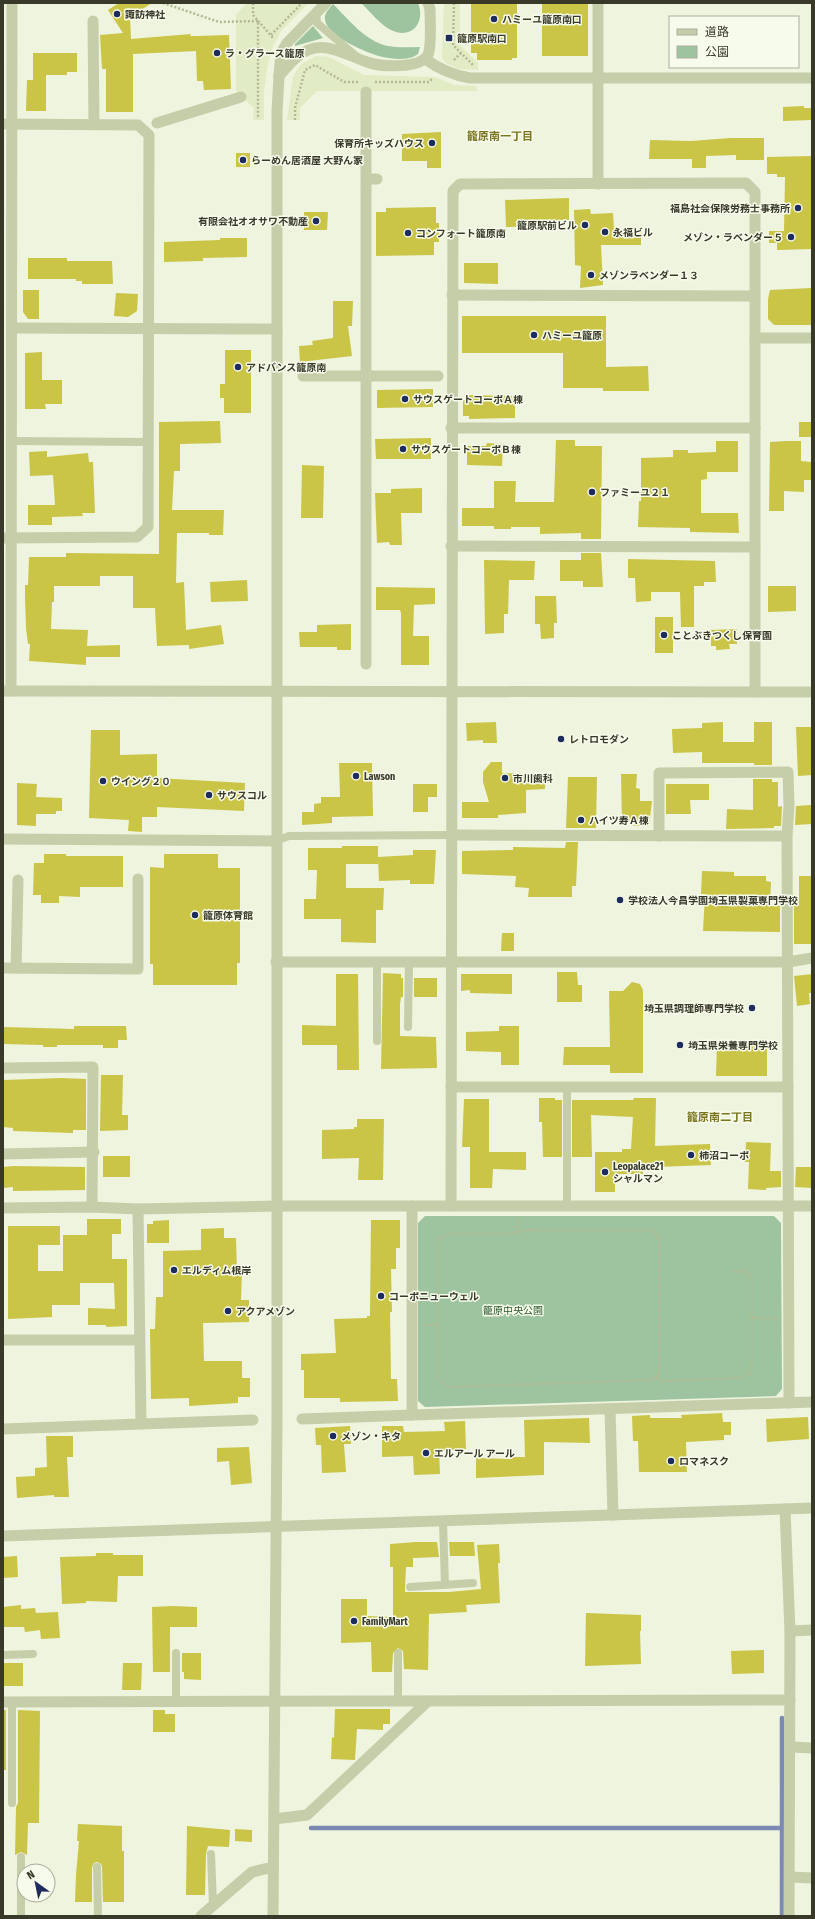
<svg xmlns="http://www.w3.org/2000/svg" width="815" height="1919" font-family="'Fira Sans Condensed','Noto Sans JP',sans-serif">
<rect width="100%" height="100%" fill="#eef4de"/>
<g fill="#9dc49f">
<path d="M361,3h57c8,20 -7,37 -27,27 -11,-5 -21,-19 -30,-27z"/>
<path d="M333,4c16,16 32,37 55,42 10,2 21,1 32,1l-2,7 -5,3c-9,3 -21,2 -30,0 -15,-3 -56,-21 -58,-37 -1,-7 4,-11 8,-16z"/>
<path d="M313,26l10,12 -28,8v-2z"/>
<path d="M425,1216h349l7,7 1,166 -6,7 -351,11 -7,-6v-178z"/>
</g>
<g fill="#e1ecc5">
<path d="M247,3h62l-28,28 -10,20 -4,18 -3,23v28h-11l1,-12 -18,-17v-76z"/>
<path d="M444,3h16v42l18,18v7l-19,-1 -13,-6 -4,-5z"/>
<path d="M316,56l13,1 35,18 71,2 20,8 21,1 1,5h-160l-17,17v12h-13l6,-44 8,-12z"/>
</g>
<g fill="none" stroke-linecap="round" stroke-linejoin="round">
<g stroke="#7c89b2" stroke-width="4.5">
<path d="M311,1828h470"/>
<path d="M782,1916v-198"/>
</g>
</g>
<g fill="#cac546">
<path d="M119,3h33l-22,14 1,22 60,-5 -1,2h8l31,-1 2,54 -27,1 -1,-9h-6l-1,-30 -63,3v58h-27v-43h-4l-2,-34 23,-2 -15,-23z"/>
<path d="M471,3h46v55h-5v2h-35v-7h-6z"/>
<rect x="542" y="3" width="46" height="53"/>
<path d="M33,53h44v19h-10v3h-21v36h-20l1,-31h6z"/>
<path d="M804,106v2h8v12l-29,1v-14z"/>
<path d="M441,132v36h-14v-7h-25v-27z"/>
<path d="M731,138h33v22h-28v-5l-30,1v12h-14v-9h-43l1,-19 41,1z"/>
<rect x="236" y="153" width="14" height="14"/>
<path d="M812,156v93l-35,1v-7h-8v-12h15l1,-54h-8v-3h-10v-17z"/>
<path d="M569,198v22h-30v6l-33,1 -1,-27z"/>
<path d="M436,207v16h3v19h-5v13l-58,1v-44h10v-4z"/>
<path d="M590,209l1,5 22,-1 1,17h27v15h-40l2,40 -23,3 1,-22 -6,-1 -1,-55z"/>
<path d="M304,212h24l-1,18h-23z"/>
<path d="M220,238h27v19l-44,1v3l-39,1v-20l56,-2z"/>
<path d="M28,258h39v3h45l1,23h-31v-3h-6v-2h-48z"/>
<path d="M464,263h34v21l-34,-1z"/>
<path d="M812,288v37h-38l-6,-6v-20l2,-9z"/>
<path d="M23,290h16v29h-11l-5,-7z"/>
<path d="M116,293l22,1 -1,17 -9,6 -14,-1z"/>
<path d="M333,301h20l-1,25h-4l4,30 -52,6 -1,-16 14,-1 -1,-4 21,-3z"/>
<path d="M462,316h144v51l42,-1 1,25h-46v-3h-40v-35h-101z"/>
<path d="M225,350h26v63h-27v-15h-4v-14h5z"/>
<path d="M42,352v28h20v24h-17l1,5h-21v-56z"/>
<path d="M433,389v18l-56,1v-18z"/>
<path d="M468,395l47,1v22l-46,1v-3h-6v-16h5z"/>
<path d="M220,421l1,22 -41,1v27h-6l-2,39h52l-1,25h-14v-2h-32l-1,50 8,-1 2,48 35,-5 3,19 -35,5v-4l-32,1 -2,-38h-22v-32h-33v10h-46v16h-2l-1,27 37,1 -1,16 33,-1v12h-34v8l-57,-4 1,-17h-2l-2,-16 -1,-30v-13h3l1,-28h37v-4l93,1v-132z"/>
<rect x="799" y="422" width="13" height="15"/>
<path d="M431,438v21h-55l-1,-20z"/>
<path d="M556,440h19v6h27l-1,93h-20v-6l-41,1v-7h-29v2h-17v-3h-32v-18h32v-27h22l-1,21h39z"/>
<path d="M716,441h22v31h-31v7l-6,1v33h37l1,20 -49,-1v-4l-52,-1 1,-26h2v-43l32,-1v-7h15v3l28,-1z"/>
<path d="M786,441h15v20l11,1v18h-8v12l-20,-1v20h-15l1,-69z"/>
<path d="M487,443l16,1 -1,22 -35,-1v-19h19z"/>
<path d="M47,451v6l41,-4 1,9h4l2,51h-13l1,3 -31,1v8h-24v-20h27l-2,-30 -23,1 -1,-24z"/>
<path d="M302,465l22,1 -1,52h-22z"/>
<path d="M422,488v25h-21l1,32h-12l-1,-3 -12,1 -2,-50h16v-4z"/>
<path d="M581,553h20l2,34h-20v-6h-23v-21h21z"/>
<path d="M628,559l87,2 1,21h-12v4h-10v41h-13l-1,-35h-29v9l-15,1 -1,-24h-7z"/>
<path d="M484,560l51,1 -1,19h-25l-1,34h-4v19l-19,1z"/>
<path d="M247,580l1,21 -37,1 -1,-20z"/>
<path d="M768,586h28v25l-28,1z"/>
<path d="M376,587l59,1v16l-21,1 -1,31h16v29h-28v-52l-1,-3h-24z"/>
<path d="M535,596h21l1,27h-3v15l-13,1 -1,-15h-5z"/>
<rect x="655" y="617" width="18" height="36"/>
<path d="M351,624v26h-14v-3h-37l-1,-15h18v-7z"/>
<path d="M737,629v15h-8l1,5 -14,1v-4h-5v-16z"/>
<path d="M496,722l1,21h-14v-3l-16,1 -1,-18z"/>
<path d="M723,722v20h31v-20h18v43h-18v-2h-52v-11l-29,1 -1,-24 30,-1v-5z"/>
<path d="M796,727h16v48l-14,1z"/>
<path d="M91,730h29v25l37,-1v24l88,5 -1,28 -87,-4v10h-15v15l-14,-1 1,-11 -40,-2z"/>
<path d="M491,762h11v11l44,1 -1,15 -19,1v23l-28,2v3h-36v-16h27l-6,-20v-10z"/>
<path d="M339,763h33l1,53 -41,1v6l-30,2v-13h12v-8l7,-1v-6h19z"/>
<path d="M621,774h16l-1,14 4,1v12h12l-3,25h-15v-3h-12z"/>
<path d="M568,777h29l-1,51h-30z"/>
<path d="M753,779h19v3h6v25l4,-1 -1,20h-7v2l-48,1 1,-20 26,1z"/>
<path d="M17,783l20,1 -1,13 26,1v13h-6v3h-20v12l-19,-1z"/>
<path d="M413,784h24v13h-9v15h-15z"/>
<path d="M666,784h43v16h-19l1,14h-25z"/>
<path d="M812,805v19l-17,1 1,-19z"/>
<path d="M566,842h12l-2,44h-4v11h-44l1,-9 -14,-1 1,-11 -54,-2v-23l51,-1v-3l52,1z"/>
<path d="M342,846h36v11l35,-2v-5h23l-2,34h-24v-4l-31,1 -1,-22v5h-32v24h38l-1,22h-7v33l-35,-1v-23h-37v-20h12l1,-29h-9v-22h34z"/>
<path d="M44,854h22v2h57v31h-43v10l-21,-1v7h-18v-8h-8l1,-32h10z"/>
<path d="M164,854h54v14h22v95h-3v22h-84v-21h-3v-97l14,1z"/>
<path d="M702,871l32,1v4h32v5l5,1 -1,24h10v26l-77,-1 2,-37h-4z"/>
<path d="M799,876h13v68h-18v-38h2l1,-4h2z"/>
<path d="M502,933h12v18h-13z"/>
<path d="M557,972h20l1,13h4v17h-25z"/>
<path d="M383,973l18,1v4h2v19h-2l-1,7v32l36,1 1,31 -56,1z"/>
<path d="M336,974h22l1,96h-22v-25h-35v-20l34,1z"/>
<path d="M461,974h51v20l-42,-1v-3l-9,1z"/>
<path d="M812,974v19h-3l1,11 -13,2 -3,-30z"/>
<rect x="414" y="978" width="23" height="19"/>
<path d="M632,982l8,2 3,6v83h-33v-8h-47l1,-18h46l-1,-56h14z"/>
<path d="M74,1026h52l1,14h-9v8h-15v-3h-46v2h-14v-2l-40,-1v-17l71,2z"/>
<path d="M499,1026h20v39h-18v-13l-35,-1v-19l33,-1z"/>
<path d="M717,1045h50v31h-51z"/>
<path d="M101,1075h22l-1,40h6v15l-28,1z"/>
<path d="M61,1078l25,1v51h-13v3l-60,-2v-3l-10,-1v-47z"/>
<path d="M539,1098h16v2h7v57h-19l-1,-35h-3z"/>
<path d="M634,1098h22l-1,48 55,-2 1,21 -56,2v2h-12v5h-28v18h-20v-40h27v-3h9l2,-32 -42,-2 1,42h-20v-57h61z"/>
<path d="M464,1099h25v53h37v18l-33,-1 -1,19h-22v-41h-8z"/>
<path d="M357,1119h27l-1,61h-25l1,-22 -37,1v-29l32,-1v-2h3z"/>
<path d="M746,1142l25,1 -1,28h11v16l-15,1v2l-18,-1 1,-27h-4z"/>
<rect x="103" y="1156" width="27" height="21"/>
<path d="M13,1166l72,1v23l-72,1v-4l-10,1v-21z"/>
<path d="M796,1167h16v21l-17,-1z"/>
<path d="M87,1219h34v15h-9v25h15v67l-21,1v-2h-18v-17l27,1 -1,-26h-34v22h-28v12l-44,2v-93h52v19h-22v26h25v-36h24z"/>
<path d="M169,1220v23h-22v-19h6v-3z"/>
<path d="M371,1220h29v28h-4v21h-5l1,43h-2l1,67h6l1,22 -58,1v-4h-36v-28h-3v-16l35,-1 -2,-34 33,-1v-2h3z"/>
<path d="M224,1228v10h12l1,35h5l-1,27h8v22l-46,1 1,38h38v17h8v19h-12v6l-49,3v-8l-38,1 -1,-70h5l1,-32h7v-46l38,-1v-21z"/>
<path d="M722,1413l1,9h8v13h-7v5l-38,2 1,30h-48l-1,-31h-5l-1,-25 18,-1v3h32l-1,-3z"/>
<path d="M808,1417l1,22 -42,3 -1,-23z"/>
<path d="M589,1418l1,25 -46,-1v33l-68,3v-20l35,1v-2h14l-1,-37z"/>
<path d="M465,1421l1,28 -27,1 1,24 -26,1 -1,-19 -31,1v-31h21l1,6 41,-1 -1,-9z"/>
<path d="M350,1426l1,18h-7l2,28 -24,1 -1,-28h-5l-1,-17z"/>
<path d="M46,1436h27v21h-6l2,40h-15v-2l-37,3 -1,-21 19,-1v-8l12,-1z"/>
<path d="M249,1447l3,36 -21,2 -2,-24 -12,1v-14z"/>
<path d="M416,1542h21l2,15 -26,1v9h-7l-1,21v4h44l32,-3 -4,-44 22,-1 1,19h-2l2,40 -34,2 1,7 -38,2 -1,56 -24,-1 -1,-18 -5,-3 -5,5 -1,19h-20l-1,-30 -30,1v-44h26v17l26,1v-50h-3v-23z"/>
<path d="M449,1542h25l1,14h-25z"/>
<path d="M96,1553h17v2h30v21h-25l-1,26 -31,-1v2l-24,1 -2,-47 36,-1z"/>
<path d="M17,1556l1,21 -15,1v-21z"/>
<path d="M21,1605v4l14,-1 1,5 22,-1 2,26 -19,1 -1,-9 -15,2 -1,-5h-21v-20z"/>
<path d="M172,1606l25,1v20h-27v45h-17l-1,-65z"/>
<path d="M586,1613l55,2v16h-1l1,33 -56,2z"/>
<path d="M764,1650v23l-32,1 -1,-23z"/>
<path d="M182,1653h19v27l-17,-1v-7h-2z"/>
<rect x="3" y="1663" width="20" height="23"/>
<path d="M123,1663h19l-1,27h-19z"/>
<path d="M335,1709h55v15h-7v6l-26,-1 -2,31 -24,-1 1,-22 2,1z"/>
<rect x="3" y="1710" width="3" height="60"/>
<path d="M18,1710l22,1 -1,112h-11l-1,32 -6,-3 -6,3 1,-48 2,-4z"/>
<path d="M153,1710h12v4h10v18h-22z"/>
<path d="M78,1824l44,2v25h2v51h-21l-1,-35 -1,-3 -4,-2 -3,1 -2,4v35h-17l1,-27 3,-34h-2z"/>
<path d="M187,1826l43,4 -1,17 -21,-1 -2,8 -1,41h-19z"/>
<path d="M235,1829l17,1v12l-17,-1z"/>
</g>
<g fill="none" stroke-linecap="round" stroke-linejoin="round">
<g stroke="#b3b893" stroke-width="2.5" stroke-dasharray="2 2" stroke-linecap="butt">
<path d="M163,3l56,19 39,-1v98"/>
<path d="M253,3v12l21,24"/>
<path d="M454,3l-1,42 20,20"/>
<path d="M271,35l31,-32"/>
<path d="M454,60l7,-7"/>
<path d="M375,82h54l3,-3"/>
<path d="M295,120v-12l10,-38 10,-5 29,17h14"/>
<path d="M531,1230h121l5,3 2,5v134l-2,5 -6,3 -202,7 -8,-5 -3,-6v-131l2,-6 9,-5h57z"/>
<path d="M518,1232v-13"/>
<path d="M751,1318h26"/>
<path d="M425,1325l13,-1"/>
<path d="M657,1377l4,4 79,-3 10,-5 2,-6v-88l-6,-7 -16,-1"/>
</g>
<g stroke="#c6cda9" stroke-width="8">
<path d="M316,13l1,10 39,33"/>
<path d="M11,441l137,1"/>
<path d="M275,841l14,-5 162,-1"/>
<path d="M377,962v79"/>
<path d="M408,1027l1,-65"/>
<path d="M567,1206v-119"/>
<path d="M443,1521l2,64"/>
<path d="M410,1587l63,-4"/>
<path d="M398,1653v48"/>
<path d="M3,1655l30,-1"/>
<path d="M176,1701v-48"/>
<path d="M12,1803v-101"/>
<path d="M211,1854l2,51"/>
<path d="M97,1867l1,49"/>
<path d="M21,1916v-59"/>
</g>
<g stroke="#c6cda9" stroke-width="11">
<path d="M366,92v572"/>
<path d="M157,123l84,-26"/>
<path d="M367,179h10"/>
<path d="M303,376h135"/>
<path d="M302,1419l110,-4"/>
<path d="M141,1424l112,-4"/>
</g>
<g stroke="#c6cda9" stroke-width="11">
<path d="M598,3v181"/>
<path d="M93,21l1,103"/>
<path d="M279,76c9,-10 17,-21 29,-26 20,-8 41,6 59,12 13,5 53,7 61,-7 4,-10 2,-34 2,-46l-2,-6"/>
<path d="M279,76l2,-23 6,-10 39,-40"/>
<path d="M3,124l135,1 11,10 -1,392 -11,10 -134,1"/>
<path d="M452,295l303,1"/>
<path d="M12,328l265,1"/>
<path d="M755,338h57"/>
<path d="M451,428h304"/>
<path d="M451,546l304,1"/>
<path d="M11,691l1,-688"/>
<path d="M451,835l336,1"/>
<path d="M659,836v-63l129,-1 1,34 -2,30 2,567"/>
<path d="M3,839l272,2"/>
<path d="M276,962h512l24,-4"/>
<path d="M3,968l135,1v-90"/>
<path d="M16,968l2,-88"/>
<path d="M3,1068l90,-1 -1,140"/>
<path d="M451,1087h337"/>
<path d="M3,1154l91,-2"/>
<path d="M412,1206v209l400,-13"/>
<path d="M451,1206l2,-1015 7,-7 286,-1 9,9v500"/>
<path d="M3,1208l89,-1 46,2 139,-3"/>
<path d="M3,1340h136"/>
<path d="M610,1409l3,106"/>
<path d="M3,1429l138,-5 -3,-215"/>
<path d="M785,1509l5,122 -1,285"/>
<path d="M790,1631l22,-1"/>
<path d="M3,1702l787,-2"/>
<path d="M791,1747l21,1"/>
<path d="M274,1819l33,-4 121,-114"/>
<path d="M790,1877l22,1"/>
<path d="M201,1916l51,-44 21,-5"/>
</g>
<g stroke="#c6cda9" stroke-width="11">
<path d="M425,59c14,10 27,16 45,19h342"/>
<path d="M3,691l809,1"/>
<path d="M277,1206h535"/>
<path d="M3,1536l809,-28"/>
<path d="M273,1916l4,-496v-1308l2,-36"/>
</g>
</g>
<g fill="#1d2b5d" stroke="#f7fbeb" stroke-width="1.5">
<circle cx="117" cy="14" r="4"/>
<circle cx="494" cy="19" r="4"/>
<rect x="445" y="34" width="8" height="8" rx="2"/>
<circle cx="217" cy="53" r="4"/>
<circle cx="432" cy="143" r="4"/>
<circle cx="243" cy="160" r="4"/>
<circle cx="798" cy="208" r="4"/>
<circle cx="316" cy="221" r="4"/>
<circle cx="585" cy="225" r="4"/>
<circle cx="605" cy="232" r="4"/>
<circle cx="408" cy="233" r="4"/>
<circle cx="791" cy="237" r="4"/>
<circle cx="591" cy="275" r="4"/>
<circle cx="534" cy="335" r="4"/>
<circle cx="238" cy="367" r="4"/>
<circle cx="405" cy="399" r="4"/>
<circle cx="403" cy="449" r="4"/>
<circle cx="592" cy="492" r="4"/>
<circle cx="664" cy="635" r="4"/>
<circle cx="561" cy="739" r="4"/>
<circle cx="356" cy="776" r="4"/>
<circle cx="505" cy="778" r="4"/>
<circle cx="103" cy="781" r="4"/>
<circle cx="209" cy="795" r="4"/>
<circle cx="581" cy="820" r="4"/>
<circle cx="620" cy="900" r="4"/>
<circle cx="195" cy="915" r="4"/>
<circle cx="752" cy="1008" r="4"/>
<circle cx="680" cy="1045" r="4"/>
<circle cx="691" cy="1155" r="4"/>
<circle cx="605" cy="1172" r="4"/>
<circle cx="174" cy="1270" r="4"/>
<circle cx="381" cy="1296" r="4"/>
<circle cx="228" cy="1311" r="4"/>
<circle cx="333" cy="1436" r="4"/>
<circle cx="426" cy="1453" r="4"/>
<circle cx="671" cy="1461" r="4"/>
<circle cx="354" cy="1621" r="4"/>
</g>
<g text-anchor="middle" stroke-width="3" stroke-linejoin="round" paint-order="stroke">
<g font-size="10" font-weight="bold" fill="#393929" stroke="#f7fbeb" text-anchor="start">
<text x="125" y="18">諏訪神社</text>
<text x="502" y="23">ハミーユ籠原南口</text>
<text x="457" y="42">籠原駅南口</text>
<text x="225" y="57">ラ・グラース籠原</text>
<text x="424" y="147" text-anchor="end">保育所キッズハウス</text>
<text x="251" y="164">らーめん居酒屋 大野ん家</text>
<text x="790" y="212" text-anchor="end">福島社会保険労務士事務所</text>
<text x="308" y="225" text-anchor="end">有限会社オオサワ不動産</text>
<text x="577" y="229" text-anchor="end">籠原駅前ビル</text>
<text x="613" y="236">永福ビル</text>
<text x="416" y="237">コンフォート籠原南</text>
<text x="783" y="241" text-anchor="end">メゾン・ラベンダー５</text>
<text x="599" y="279">メゾンラベンダー１３</text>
<text x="542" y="339">ハミーユ籠原</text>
<text x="246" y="371">アドバンス籠原南</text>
<text x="413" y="403">サウスゲートコーポＡ棟</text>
<text x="411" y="453">サウスゲートコーポＢ棟</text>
<text x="600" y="496">ファミーユ２１</text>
<text x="672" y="639">ことぶきつくし保育園</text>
<text x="569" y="743">レトロモダン</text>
<text x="364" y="780">Lawson</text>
<text x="513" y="782">市川歯科</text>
<text x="111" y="785">ウイング２０</text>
<text x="217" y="799">サウスコル</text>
<text x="589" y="824">ハイツ寿Ａ棟</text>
<text x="628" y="904">学校法人今昌学園埼玉県製菓専門学校</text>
<text x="203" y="919">籠原体育館</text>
<text x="744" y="1012" text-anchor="end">埼玉県調理師専門学校</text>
<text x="688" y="1049">埼玉県栄養専門学校</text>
<text x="699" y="1159">柿沼コーポ</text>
<text x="613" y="1170">Leopalace21<tspan x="613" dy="12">シャルマン</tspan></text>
<text x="182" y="1274">エルディム根岸</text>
<text x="389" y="1300">コーポニューウェル</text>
<text x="236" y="1315">アクアメゾン</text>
<text x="341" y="1440">メゾン・キタ</text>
<text x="434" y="1457">エルアール アール</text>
<text x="679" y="1465">ロマネスク</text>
<text x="362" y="1625">FamilyMart</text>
</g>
<g font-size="10" fill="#2c5930" stroke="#f7fbeb">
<text x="513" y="1314">籠原中央公園</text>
</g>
<g font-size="11" font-weight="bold" fill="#7a751d" stroke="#f7fbeb">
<text x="500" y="140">籠原南一丁目</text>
<text x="720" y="1121">籠原南二丁目</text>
</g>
</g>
<rect width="815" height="1919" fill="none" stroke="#393929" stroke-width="8"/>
<rect x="669" y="16" width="130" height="52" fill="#f7fbeb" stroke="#abad9d"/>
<rect x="677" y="29" width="20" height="6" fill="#c6cda9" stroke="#abad9d"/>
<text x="705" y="36" font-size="12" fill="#393929">道路</text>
<rect x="677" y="46" width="20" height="12" fill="#9dc49f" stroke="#abad9d"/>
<text x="705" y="56" font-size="12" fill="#393929">公園</text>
<g transform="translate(36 1883) rotate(327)"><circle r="19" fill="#f7fbeb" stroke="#abad9d"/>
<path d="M0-3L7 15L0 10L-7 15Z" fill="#1d2b5d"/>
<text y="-6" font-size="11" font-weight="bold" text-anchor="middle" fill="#393929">N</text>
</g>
</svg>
